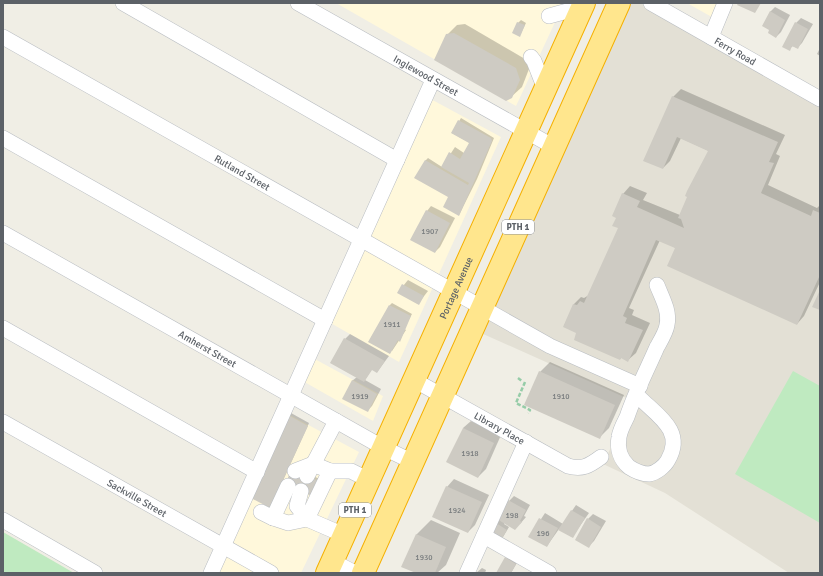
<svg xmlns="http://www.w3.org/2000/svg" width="823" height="576" font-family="Signika,sans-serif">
<rect width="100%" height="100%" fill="#f0eee5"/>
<g fill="#fff8db">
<path d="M336,3h228l-48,103z"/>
<path d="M687,3h37l-7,17z"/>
<path d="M427,97l74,40 -102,225 -72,-41z"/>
<path d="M311,357l72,39 -10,25 -72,-41z"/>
<path d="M286,413l73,39 -58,121h-86z"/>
</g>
<path fill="#e3e0d5" d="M619,3h32l169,96v474h-31l-124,-80 -62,-29 30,-63 -161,-72z"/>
<g fill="#bfeac0">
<path d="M793,371l27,15v137l-85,-49z"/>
<path d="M3,532l71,41h-71z"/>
</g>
<g fill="#0003">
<path d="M775,7l15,8 -9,17 -5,5 -6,-25z"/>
<path d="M801,18l12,6 -11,19 -5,5 -4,-2 -4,3 7,-26z"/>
<path d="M521,20l5,3 -5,10 -3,-10z"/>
<path d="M465,24l60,35 4,10 -7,18 -11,10 -64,-62 10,-10z"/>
<path d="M820,48v8l-3,-2z"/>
<path d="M681,89l104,46 -9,19 4,2 -12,29 49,23 3,-3v77l-16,34 -7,8 -121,-76 -16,-8 -31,68 5,2 -2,5 18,8 -14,30 -8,7 -6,-3 -2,2 -42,-27 -14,-6 10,-22 7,-7 3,1 5,-3 30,-67 -2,-11 6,-23 7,-8 17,7 -4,7 37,15 29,-64 -28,-13 -11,23 -7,7 10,-71z"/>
<path d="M461,118l33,20 -17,41 -18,36 -9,-18 -25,-36 3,-3 14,9 13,-20 9,6 6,-10 -18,-10z"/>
<path d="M431,206l24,12 -15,29 -5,5 -8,-41z"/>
<path d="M408,280l20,11 -10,13 -20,-12z"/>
<path d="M392,303l20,11 -8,15 2,1 -14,21 -2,-46z"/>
<path d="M350,334l39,22 -12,16 -3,-7 -9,15 16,9 -9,17 -5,5 -15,-30 5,-4 -12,-38z"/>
<path d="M550,362l74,33 -15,33 -10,10 -59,-66z"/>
<path d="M291,413l18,10 -37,82 -20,-7z"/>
<path d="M471,421l30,14 -15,34 -8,8 -15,-49z"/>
<path d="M295,468l27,12 -6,14z"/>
<path d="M454,479l35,16 -14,30 -7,7 -21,-45z"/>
<path d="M514,496l16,9 -6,11 2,1 -6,7 -15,-2 -1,2 5,3 -6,10 -6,-14 12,-22z"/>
<path d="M576,505l13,8 -17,24 -13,-8 -12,17 -17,-10 15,-23 18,11z"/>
<path d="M593,514l13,7 -12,20 -5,5 -1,-27z"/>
<path d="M431,520l29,13 -14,32 -9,8h-19l-15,-7 14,-32z"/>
<path d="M508,556l10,5 -7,12h-12z"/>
<path d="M482,568l4,2 -1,3h-9z"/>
</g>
<g fill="#cecbc3">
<path d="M738,3h23l-6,10 -18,-8z"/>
<path d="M770,11l15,9 -9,18 -8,-5 1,-3 -7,-4z"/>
<path d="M517,22l8,3 -5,12 -8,-4z"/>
<path d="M795,22l13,7 -10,20 -6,-3 -2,5 -8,-4z"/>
<path d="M454,33l62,35 4,12 -8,18 -6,3 -72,-41 12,-26z"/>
<path d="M672,96l106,46 -9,20 5,1 -13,30 50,23 2,-6 7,3v62l-23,50 -130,-59 8,-18 -19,-8 -33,76 4,2 -2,5 18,7 -15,32 -7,-4 -1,2 -46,-20 2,-7 -13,-6 10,-23 4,1 3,-4 4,2 34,-75 -6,-2 4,-8 -4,-2 10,-23 18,8 -3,6 47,21 -3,-9 -3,-1 9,-21 -2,-1 2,-5 21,-40 -31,-14 -14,32 -20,-8z"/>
<path d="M458,120l33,18 1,3 -33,75 -16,-9 5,-10 -34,-19 11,-18 43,25 1,-2 -28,-16 8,-15 11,7 9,-16 -18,-10z"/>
<path d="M426,210l24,13 -15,30 -25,-13z"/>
<path d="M402,284l22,12 -5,9 -22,-12z"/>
<path d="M820,290v20l-8,-3z"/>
<path d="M389,305l22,11 -11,26 -2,-2 -8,14 -22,-12z"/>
<path d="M344,338l41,23 -8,12 -5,-3 -8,12 -34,-19z"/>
<path d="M539,371l76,34 -15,34 -76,-34z"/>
<path d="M352,380l25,14 -9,18 -26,-13z"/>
<path d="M288,415l20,11 -38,82 -19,-10z"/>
<path d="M463,428l31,15 -16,35 -32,-16z"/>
<path d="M292,469l29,13 -7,15 -29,-13z"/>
<path d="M446,486l36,16 -14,31 -36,-16z"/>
<path d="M508,500l18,10 -6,11 2,1 -7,8 -18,-11z"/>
<path d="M571,510l14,8 -12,20 -15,-8z"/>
<path d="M539,518l19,10 -11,19 -19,-10z"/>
<path d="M587,518l14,9 -12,21 -14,-8z"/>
<path d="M496,523l11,7 -6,10 -10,-6z"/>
<path d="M416,534l30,13 -11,26h-19l-15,-6z"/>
<path d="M505,557l11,7 -5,9h-15z"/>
</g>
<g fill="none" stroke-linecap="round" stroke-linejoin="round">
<g stroke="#b9bdc2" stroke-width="16">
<g id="minor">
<path d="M123,3l274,157"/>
<path id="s1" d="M298,3l256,144"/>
<path id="s2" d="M651,3l169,96"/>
<path d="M549,16l33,-9"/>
<path id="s3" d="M3,37l547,309 90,40"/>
<path d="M711,37l14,-34"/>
<path d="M531,57l3,4 11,28"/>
<path d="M3,138l322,182"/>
<path id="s4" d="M3,233l381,215 29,14"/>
<path d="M3,328l254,144"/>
<path id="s5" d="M414,380l154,86c14,4 21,0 33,-9"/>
<path d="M636,394c18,20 50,35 32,66 -3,6 -12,13 -19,14 -7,0 -14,-3 -20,-7 -9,-8 -12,-19 -10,-30 1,-7 5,-14 8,-20 8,-24 20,-47 30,-70 4,-7 9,-15 10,-22 3,-14 -5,-27 -10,-40"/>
<path id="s6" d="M3,422l268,151"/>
<path d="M295,471l18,-7 17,7 -23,48 37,16"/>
<path d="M330,471h21l18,9"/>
<path d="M307,476l29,-55"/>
<path d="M261,512l12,6 15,-32"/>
<path d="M273,518l15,5 19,-4 -10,-13 4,-15"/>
<path d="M3,520l92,53"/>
<path d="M484,536l65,37"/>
<path d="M332,561l23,12"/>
<path d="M211,573l222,-493"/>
<path d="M467,573l59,-131"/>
</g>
</g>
<g stroke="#f5b000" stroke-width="24">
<g id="highway">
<path id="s7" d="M327,573l257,-570"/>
<path d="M363,573l256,-570"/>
</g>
</g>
<g stroke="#96cca8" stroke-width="2.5" stroke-dasharray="4 2" stroke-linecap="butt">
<path d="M518,378l4,3"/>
<path d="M525,382l-9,21 14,7 -2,3"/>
</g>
<use href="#minor" stroke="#fff" stroke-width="15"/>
<use href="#highway" stroke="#ffe68d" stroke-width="22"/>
</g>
<g text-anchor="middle" stroke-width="4" stroke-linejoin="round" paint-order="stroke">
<g font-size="8" fill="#787c7e">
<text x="430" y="234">1907</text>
<text x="392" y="327">1911</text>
<text x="360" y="399">1919</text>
<text x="561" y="399">1910</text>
<text x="470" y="456">1918</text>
<text x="457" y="513">1924</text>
<text x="512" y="518">198</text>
<text x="543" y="536">196</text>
<text x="424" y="560">1930</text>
</g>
<g fill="#fff" stroke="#8d9095" stroke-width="1">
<rect x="502" y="220" width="32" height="14" rx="3"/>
<rect x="339" y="503" width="32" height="14" rx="3"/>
</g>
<g font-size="9" font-weight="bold" fill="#5c6167">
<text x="518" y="230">PTH 1</text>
<text x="355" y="513">PTH 1</text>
</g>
<g font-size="10" fill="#5c6167" stroke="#fff">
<text dy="4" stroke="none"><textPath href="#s2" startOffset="97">Ferry Road</textPath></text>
<text dy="4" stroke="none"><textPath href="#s1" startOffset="147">Inglewood Street</textPath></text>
<text dy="4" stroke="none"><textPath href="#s3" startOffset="275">Rutland Street</textPath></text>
<text dy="4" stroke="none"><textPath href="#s7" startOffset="313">Portage Avenue</textPath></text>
<text dy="4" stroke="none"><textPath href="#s4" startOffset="235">Amherst Street</textPath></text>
<text dy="4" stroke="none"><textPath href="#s5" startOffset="98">Library Place</textPath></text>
<text dy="4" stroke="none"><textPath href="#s6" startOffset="154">Sackville Street</textPath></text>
</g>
</g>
<rect width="823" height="576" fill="none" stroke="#5c6167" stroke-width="8"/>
</svg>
